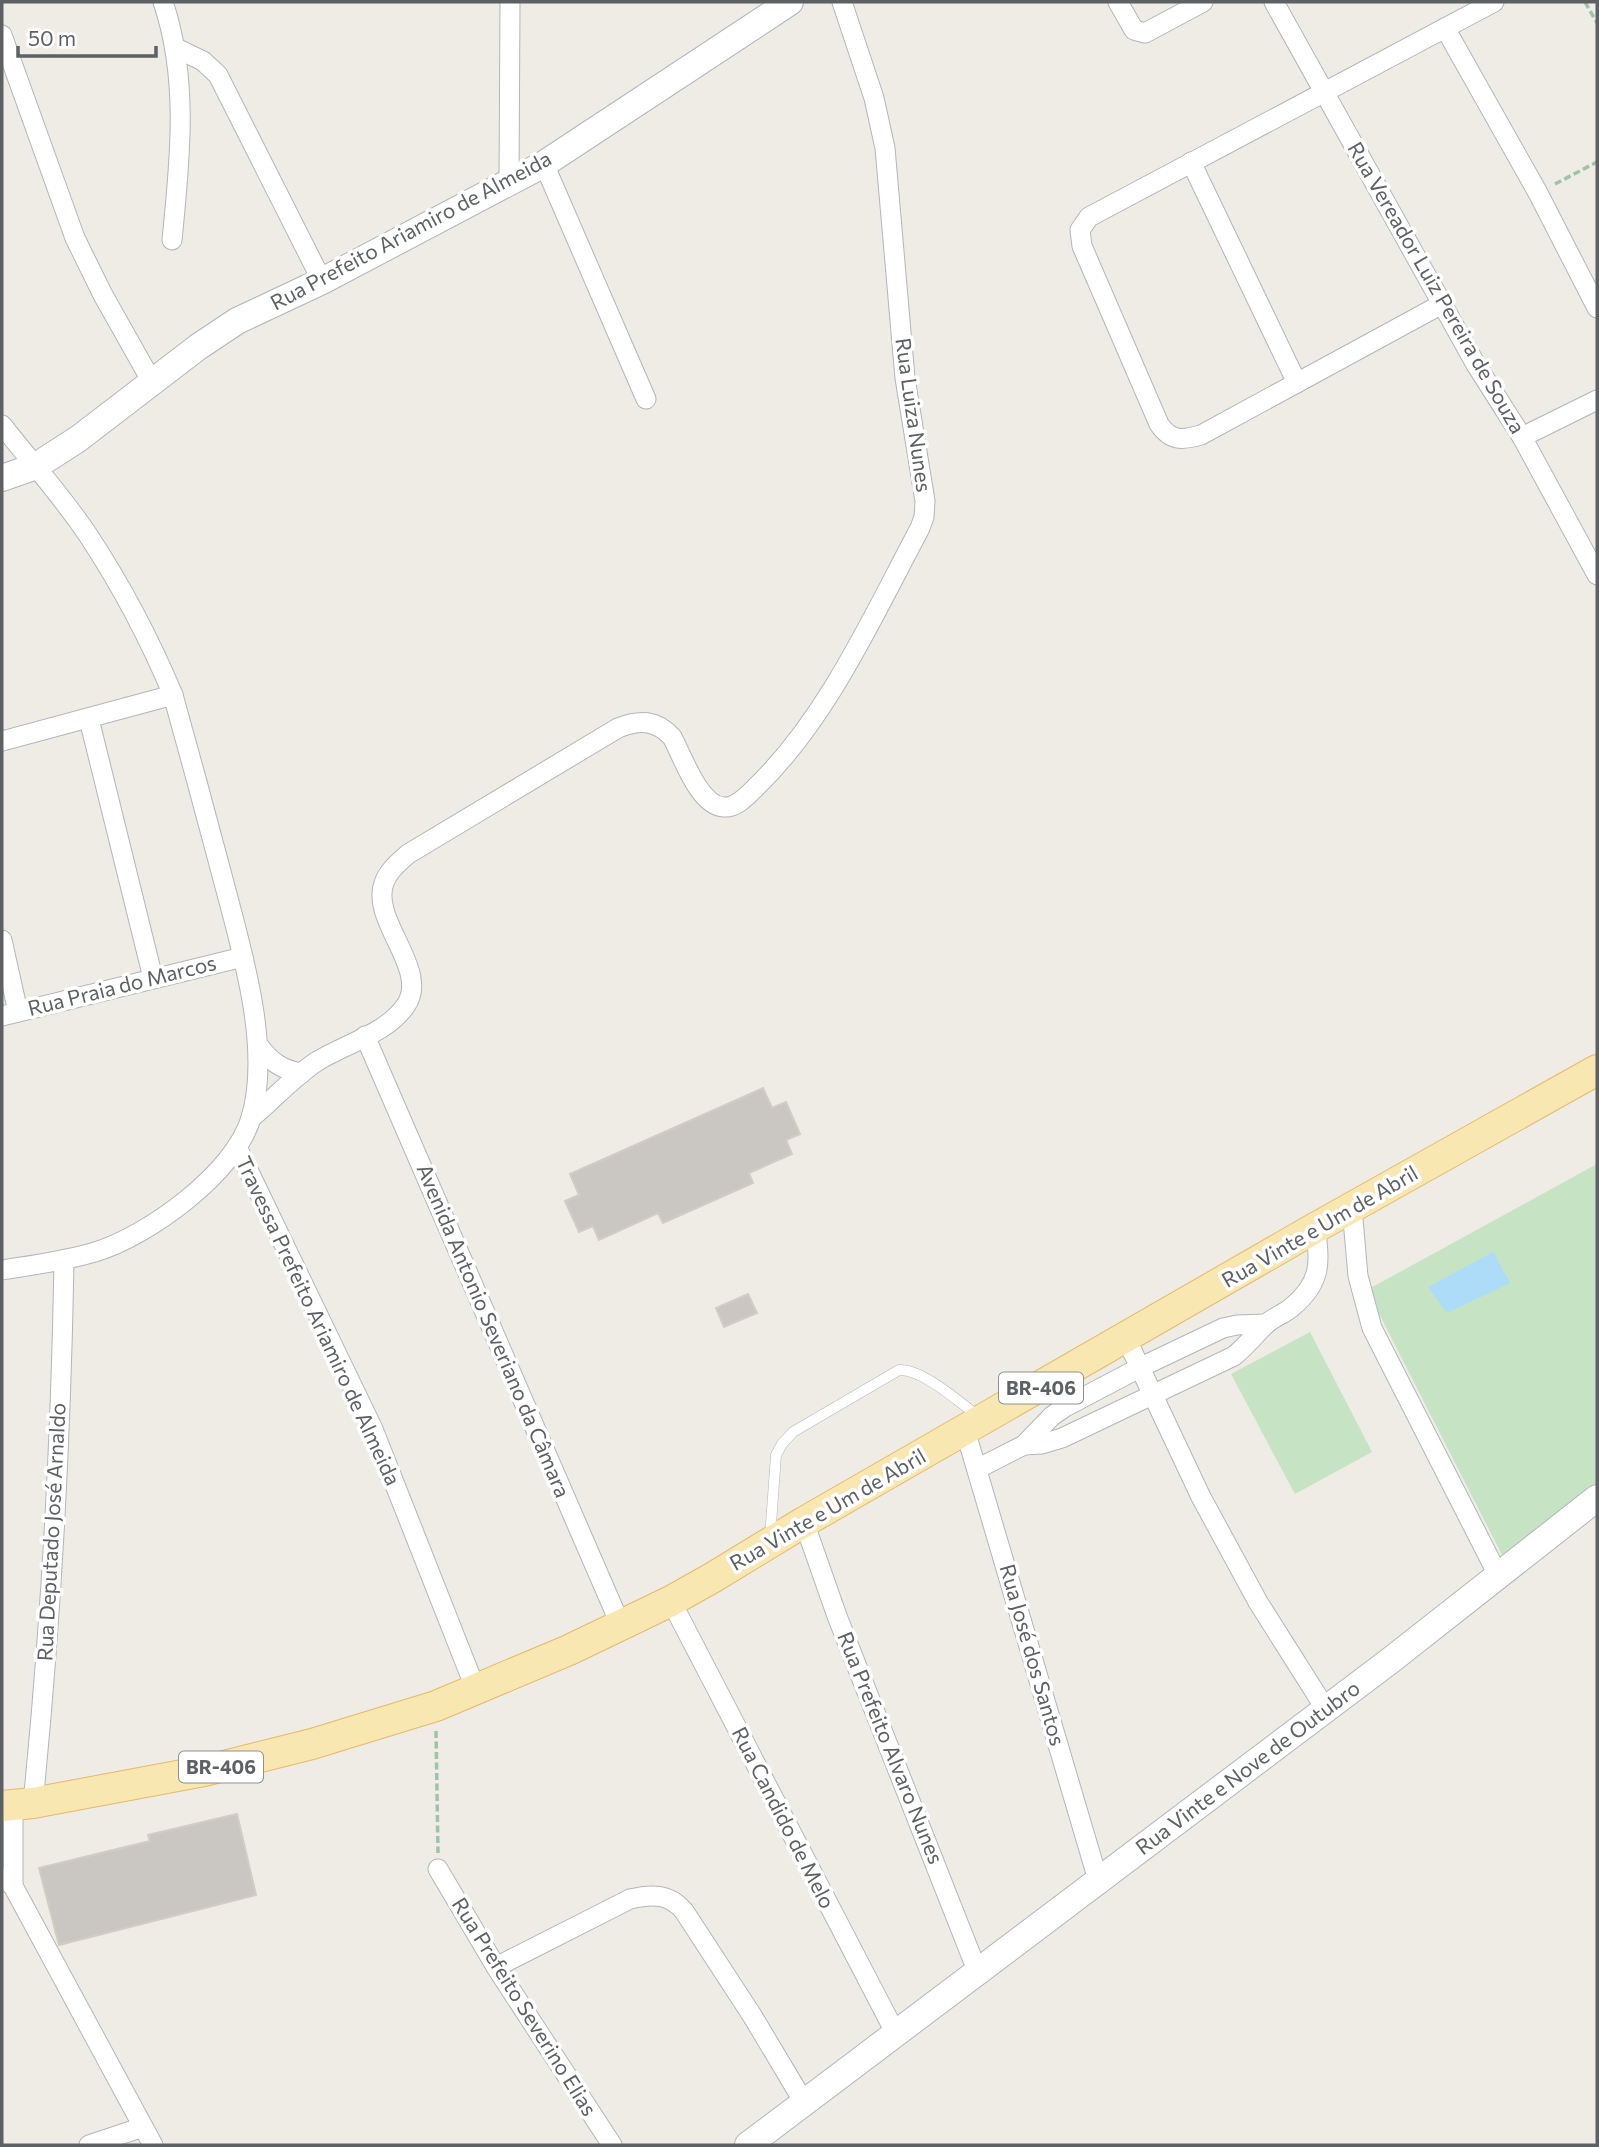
<svg xmlns="http://www.w3.org/2000/svg" width="1599" height="2147" font-family="Commissioner,sans-serif">
<rect width="100%" height="100%" fill="#eeece5"/>
<g fill="#c6e3c4">
<path d="M1597,1164v321l-95,70 -135,-265z"/>
<path d="M1310,1332l62,120 -77,42 -64,-120z"/>
</g>
<path fill="#acdcf7" d="M1493,1252l17,31 -63,30 -19,-26z"/>
<g fill="#cac7c2" stroke="#d2cdc4" stroke-width="2">
<path d="M763,1088l9,20 14,-6 14,32 -14,6 6,14 -43,19 4,10 -90,40 -5,-10 -59,27 -6,-14 -14,6 -14,-31 14,-6 -9,-21z"/>
<path d="M748,1294l9,19 -33,14 -8,-19z"/>
<path d="M237,1814l19,81 -197,50 -20,-77 111,-27 -2,-6z"/>
</g>
<g fill="none" stroke-linecap="round" stroke-linejoin="round">
<g stroke="#b2b6b9" stroke-width="11">
<path id="lane" d="M770,1538l6,-83 6,-11 11,-12 106,-62c24,-1 60,32 79,46"/>
</g>
<g stroke="#b2b6b9" stroke-width="21">
<g id="street">
<path d="M163,2c26,76 17,159 9,238"/>
<path d="M1118,2l16,28 11,3 58,-31"/>
<path d="M1274,2l201,361 47,74 75,138"/>
<path d="M1445,28l93,165 59,115"/>
<path d="M2,35l73,203 28,57 49,87"/>
<path d="M176,48l27,13 15,14 104,206"/>
<path d="M1191,162l106,221"/>
<path d="M544,164l102,235"/>
<path d="M509,182l1,-180"/>
<path d="M1442,304l-241,131c-18,5 -30,7 -42,-11l-77,-178 -2,-16 9,-13 405,-215"/>
<path d="M2,425c29,37 60,71 86,110 33,50 62,105 85,160 17,61 34,123 50,184 18,69 49,168 28,239 -16,55 -103,118 -156,134 -30,9 -62,13 -93,18"/>
<path d="M1522,437l75,-37"/>
<path d="M89,719l64,259"/>
<path d="M2,741l171,-46"/>
<path d="M2,940l16,72"/>
<path d="M2,1016l241,-59"/>
<path d="M365,1036l256,590"/>
<path d="M259,1046c12,16 23,24 43,27"/>
<path d="M251,1118c22,-18 41,-40 65,-56 28,-18 71,-28 90,-57 24,-35 -36,-85 -22,-122 4,-12 15,-21 24,-29l210,-126c22,-9 38,-8 54,9 11,20 27,69 52,70 12,1 23,-11 31,-19 72,-69 118,-172 165,-260l4,-11 1,-16 -20,-123 -20,-230 -11,-50 -32,-96"/>
<path d="M237,1147l136,282 103,261"/>
<path d="M1352,1208l6,68 14,52 127,249"/>
<path d="M1126,1338l75,159 57,105 67,106"/>
<path d="M965,1430l133,450"/>
<path d="M1024,1445l18,-1 20,-6 172,-82c12,-10 20,-20 31,-31 7,-7 19,-11 27,-18 29,-24 29,-45 23,-79"/>
<path d="M977,1469l47,-24 28,-29 13,-9 74,-39 84,-40 14,-3 29,-1"/>
<path d="M804,1522l33,94 141,357"/>
<path d="M671,1601l225,433"/>
<path d="M33,1803c18,-180 28,-362 31,-543"/>
<path d="M438,1869l58,98 116,178"/>
<path d="M2,1877l11,9 140,259"/>
<path d="M13,1886v-81"/>
<path d="M496,1967l134,-68c21,-5 39,-6 54,12l69,106 52,87"/>
<path d="M89,2145l54,-18"/>
</g>
</g>
<g stroke="#b2b5b9" stroke-width="28">
<g id="secondary">
<path d="M2,478l34,-12 42,-27 120,-92 39,-26 85,-40 222,-117 246,-162"/>
<path d="M748,2145l643,-485 206,-162"/>
</g>
</g>
<g stroke="#e5b968" stroke-width="32">
<path id="primary" d="M2,1806l31,-3 171,-32 108,-27 124,-38 133,-56 102,-49 41,-23 92,-56 511,-294 282,-158"/>
</g>
<g stroke="#9ec4a6" stroke-width="3.5" stroke-dasharray="7 3.5" stroke-linecap="butt">
<path d="M1585,2l12,21"/>
<path d="M1555,184l42,-22"/>
<path d="M436,1731l2,122"/>
</g>
<use href="#lane" stroke="#fff" stroke-width="10"/>
<use href="#street" stroke="#fff" stroke-width="19"/>
<use href="#secondary" stroke="#fff" stroke-width="26"/>
<use href="#primary" stroke="#f8e7b1" stroke-width="30"/>
</g>
<g text-anchor="middle" stroke-width="7" stroke-linejoin="round" paint-order="stroke">
<g fill="#fff" stroke="#8e9092" stroke-width="2">
<rect x="999" y="1372.5" width="84" height="31" rx="5"/>
<rect x="179" y="1751.5" width="84" height="31" rx="5"/>
</g>
<g font-size="19" font-weight="bold" fill="#5d6164">
<text x="1041" y="1395">BR-406</text>
<text x="221" y="1774">BR-406</text>
</g>
<g font-size="21" fill="#5d6164" stroke="#fff">
<text transform="translate(411 231) rotate(-28)" y="7">Rua Prefeito Ariamiro de Almeida</text>
<text transform="translate(1436 288) rotate(60)" y="7">Rua Vereador Luiz Pereira de Souza</text>
<text transform="translate(913 415) rotate(82)" y="7">Rua Luiza Nunes</text>
<text transform="translate(122 986) rotate(-14)" y="7">Rua Praia do Marcos</text>
<text transform="translate(1320 1227) rotate(-30)" y="7">Rua Vinte e Um de Abril</text>
<text transform="translate(318 1321) rotate(65)" y="7">Travessa Prefeito Ariamiro de Almeida</text>
<text transform="translate(493 1331) rotate(67)" y="7">Avenida Antonio Severiano da Câmara</text>
<text transform="translate(828 1510) rotate(-30)" y="7">Rua Vinte e Um de Abril</text>
<text transform="translate(52 1532) rotate(-87)" y="7">Rua Deputado José Arnaldo</text>
<text transform="translate(1032 1655) rotate(74)" y="7">Rua José dos Santos</text>
<text transform="translate(890 1748) rotate(68)" y="7">Rua Prefeito Alvaro Nunes</text>
<text transform="translate(1248 1768) rotate(-37)" y="7">Rua Vinte e Nove de Outubro</text>
<text transform="translate(783 1818) rotate(63)" y="7">Rua Candido de Melo</text>
<text transform="translate(524 2007) rotate(58)" y="7">Rua Prefeito Severino Elias</text>
</g>
</g>
<rect width="1599" height="2147" fill="none" stroke="#5d6164" stroke-width="7"/>
<path d="M18 46v10h138v-10" fill="none" stroke="#5d6164" stroke-width="3.5"/>
<text x="28" y="46" font-size="21" fill="#5d6164" stroke="#ffffff" stroke-width="5" paint-order="stroke">50 m</text>
</svg>
